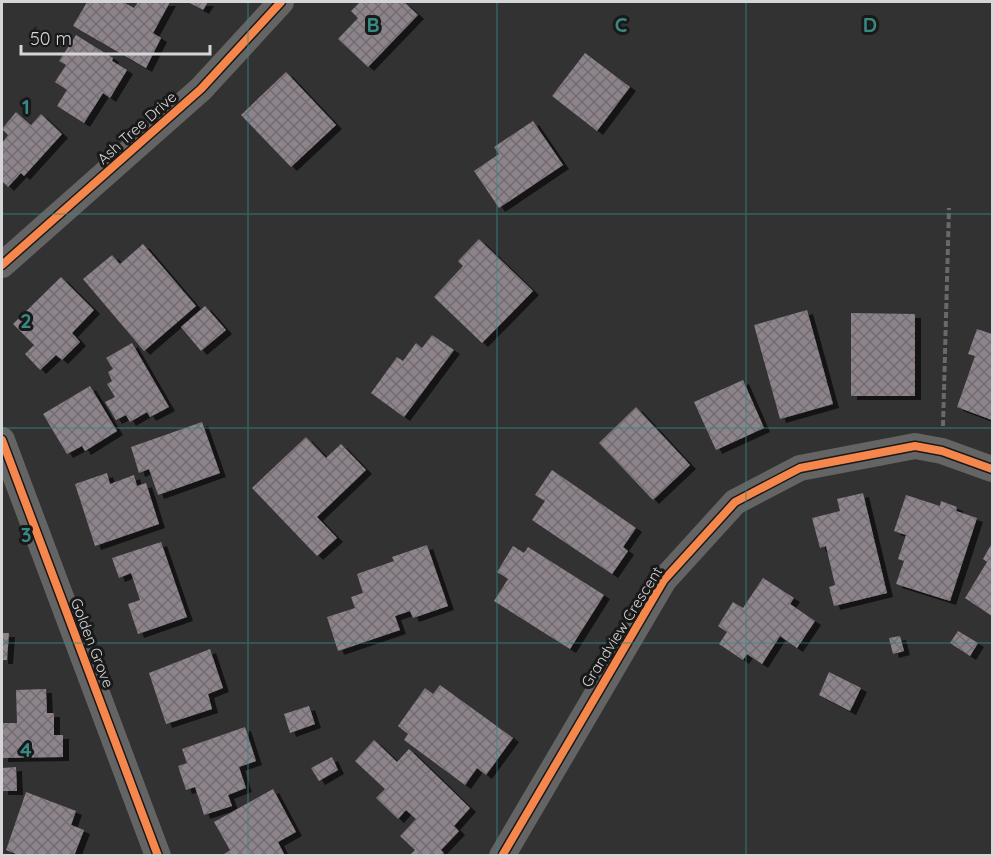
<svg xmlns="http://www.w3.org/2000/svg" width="994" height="857" font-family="Quicksand,sans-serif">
<defs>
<pattern id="building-cross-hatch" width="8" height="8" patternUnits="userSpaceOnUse" patternTransform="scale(1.5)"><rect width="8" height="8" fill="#8d838b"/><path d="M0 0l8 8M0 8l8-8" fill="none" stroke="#726c71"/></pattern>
<filter id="shadow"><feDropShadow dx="6" dy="4" stdDeviation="0" flood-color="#0009"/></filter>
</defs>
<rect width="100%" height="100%" fill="#323232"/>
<g fill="url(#building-cross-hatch)" filter="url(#shadow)">
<path d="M87,2h36l11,6 4,-6h32l-17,31 8,5 -15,30 -73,-42z"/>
<path d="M188,2h20l-5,8z"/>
<path d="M360,2h44l14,13 -50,52 -30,-28 20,-21 -7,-7z"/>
<path d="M76,35l37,23 -1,3 15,9 -17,28 -7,-5 -19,30 -27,-17 10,-16 -12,-8 11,-17 -7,-4z"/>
<path d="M585,53l45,34 -33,44 -45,-35z"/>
<path d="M286,72l50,53 -45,42 -50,-52z"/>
<path d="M16,112l15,13 10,-11 21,20 -38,42 -3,-3 -13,14 -6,-6v-38l6,-8 -6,-6z"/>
<path d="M533,121l30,44 -64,43 -25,-37 25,-17 -5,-7z"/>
<path d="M479,239l54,52 -51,52 -48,-46 29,-31 -5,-5z"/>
<path d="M143,244l53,62 -52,45 -61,-72 29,-24 8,9z"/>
<path d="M61,277l33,33 -22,23 8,9 -18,18 -6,-5 -16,15 -15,-16 9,-9 -21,-21z"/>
<path d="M205,306l21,24 -25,21 -20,-24z"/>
<path d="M807,310l26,94 -53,15 -26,-94z"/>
<path d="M851,313l64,1v82h-64z"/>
<path d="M977,329l15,5v86l-35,-13 18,-51 -7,-2z"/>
<path d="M432,335l22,15 -50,67 -33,-24 26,-36 6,4 13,-18 6,5z"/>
<path d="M132,343l37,64 -19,10 -3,-5 -17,10 -4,-7 -10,5 -11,-18 10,-5 -8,-13 5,-3 -4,-9 5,-3 -7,-11z"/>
<path d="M743,380l21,48 -48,22 -22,-48z"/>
<path d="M90,386l27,45 -32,20 -3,-5 -15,8 -24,-40z"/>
<path d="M636,407l54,58 -37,35 -54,-57z"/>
<path d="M202,422l18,51 -62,22 -9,-26 -10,4 -8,-26z"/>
<path d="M306,437l20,21 15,-14 25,26 -49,47 20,21 -20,18 -65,-68z"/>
<path d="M552,470l84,58 -13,19 5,4 -16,23 -80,-54 13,-19 -10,-6z"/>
<path d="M107,473l3,11 24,-9 3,11 9,-3 13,41 -64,22 -20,-62z"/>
<path d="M863,493l24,100 -53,13 -5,-19 6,-2 -9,-39 -6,2 -8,-30 28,-7 -3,-12z"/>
<path d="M906,495l34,11 1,-5 16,6 -1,4 21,7 -27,83 -54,-17 8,-23 -6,-2 8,-24 -12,-4z"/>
<path d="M161,542l26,75 -49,17 -10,-30 12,-4 -9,-27 -12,5 -7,-20z"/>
<path d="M992,543v73l-27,-18 22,-36 -4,-3z"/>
<path d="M427,545l21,61 -35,12 -3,-7 -15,5 5,14 -62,21 -11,-34 28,-9 -4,-11 12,-4 -6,-19 37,-13 -2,-4z"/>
<path d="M513,546l11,7 4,-6 76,48 -34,54 -76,-48 14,-22 -11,-7z"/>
<path d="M763,578l31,20 -4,6 25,17 -18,27 -17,-12 -18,28 -15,-10 -4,6 -24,-16 8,-12 -9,-6 15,-24 10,6z"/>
<path d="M958,631l20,12 -8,13 -20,-13z"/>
<path d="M2,633h7l-2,27h-5z"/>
<path d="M900,636l4,15 -11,3 -4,-16z"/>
<path d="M210,649l13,39 -15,6 4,15 -46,15 -17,-51z"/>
<path d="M829,672l32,16 -11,23 -31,-16z"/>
<path d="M440,685l73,53 -27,37 -9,-7 -12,17 -61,-45 4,-6 -10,-8 27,-38 8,6z"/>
<path d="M46,689l1,24h7v22h9v22l-61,1v-35h15l-1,-33z"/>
<path d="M309,706l6,18 -25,9 -6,-19z"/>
<path d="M245,727l11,34 -17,6 7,21 -18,7 4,11 -28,9 -9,-28 -9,3 -8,-24 9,-3 -5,-14z"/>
<path d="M374,740l23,22 12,-13 61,59 -16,18 5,5 -18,19 3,3 -3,3h-32l6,-6 -15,-14 16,-17 -10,-9 -8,9 -22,-21 9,-9 -30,-28z"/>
<path d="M332,757l6,13 -19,11 -8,-13z"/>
<path d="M16,767l1,24h-15v-23z"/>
<path d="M273,789l23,43 -18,10 7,14h-64l9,-6 -16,-28z"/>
<path d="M26,792l50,19 -5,14 13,5 -10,26h-53l-15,-6z"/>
</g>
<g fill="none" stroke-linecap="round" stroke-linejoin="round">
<path stroke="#696969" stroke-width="4" stroke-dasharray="6 3" stroke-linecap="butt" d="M943,426l6,-218"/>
<g stroke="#646465" stroke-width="26">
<path d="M2,265l199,-176 80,-87"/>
<path d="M2,440l156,416"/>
<path d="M502,856l162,-276 71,-78 65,-34 115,-22 27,5 50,18"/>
</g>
<g stroke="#1a191a" stroke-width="11">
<g id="cycleway">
<path d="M2,265l199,-176 80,-87"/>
<path d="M2,440l156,416"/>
<path d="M502,856l162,-276 71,-78 65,-34 115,-22 27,5 50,18"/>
</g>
</g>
<use href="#cycleway" stroke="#f5874c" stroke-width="8"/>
</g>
<path fill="none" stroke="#378983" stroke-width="1.5" stroke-opacity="0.55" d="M248,2v854M497,2v854M746,2v854M2,214h990M2,428h990M2,643h990"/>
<g text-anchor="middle" stroke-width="6" stroke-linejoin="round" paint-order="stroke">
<g font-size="15" fill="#d6d5d7" stroke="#1a191a">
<text transform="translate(137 128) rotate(-42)" y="5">Ash Tree Drive</text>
<text transform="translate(622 627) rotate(-58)" y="5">Grandview Crescent</text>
<text transform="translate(92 643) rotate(69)" y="5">Golden Grove</text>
</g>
</g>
<g font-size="20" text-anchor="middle" font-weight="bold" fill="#378983" stroke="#1a191a" stroke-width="6" stroke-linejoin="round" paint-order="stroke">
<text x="373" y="32">B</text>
<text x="621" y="32">C</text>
<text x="870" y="32">D</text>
<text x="26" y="114">1</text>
<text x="26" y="328">2</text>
<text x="26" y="542">3</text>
<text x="26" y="757">4</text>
</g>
<rect width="994" height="857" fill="none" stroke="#d6d5d7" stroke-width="6"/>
<path d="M21 45v9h189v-9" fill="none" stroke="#d6d5d7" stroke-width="3"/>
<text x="30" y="45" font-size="18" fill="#d6d5d7" stroke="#1a191a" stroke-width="4.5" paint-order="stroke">50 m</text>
</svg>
